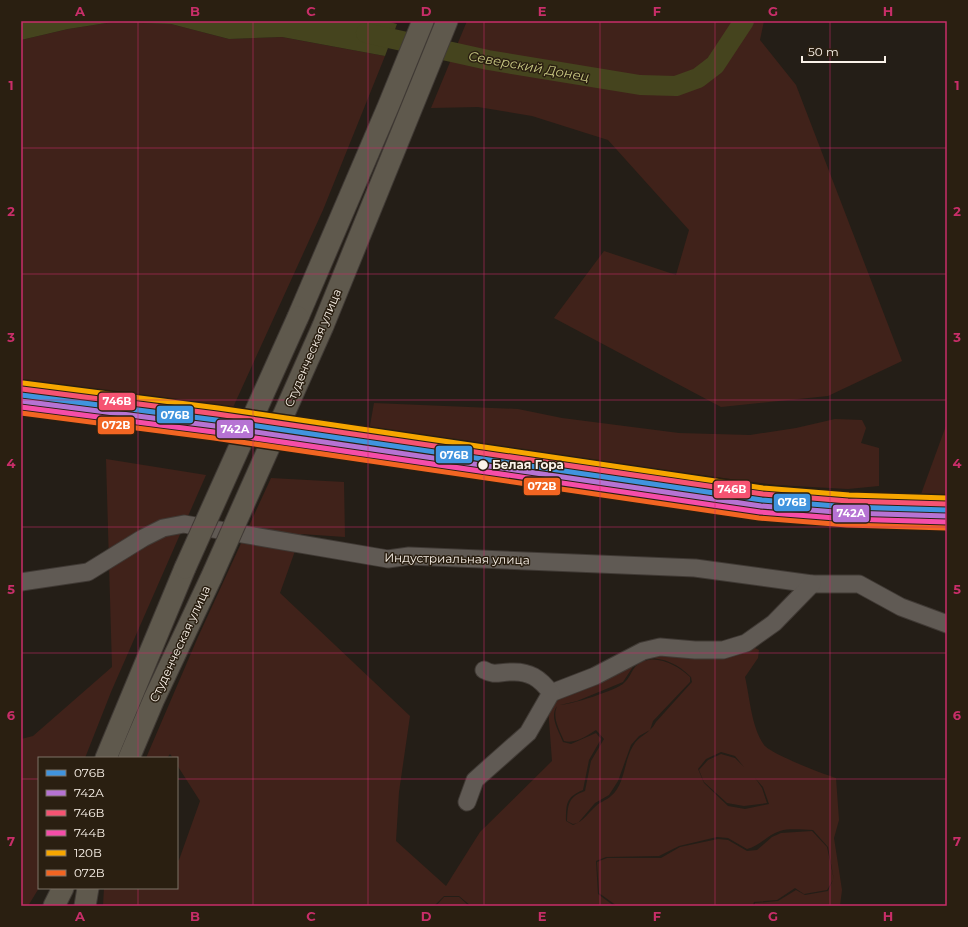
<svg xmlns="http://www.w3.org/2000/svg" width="968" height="927" font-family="Montserrat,sans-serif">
<rect width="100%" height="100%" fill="#241e17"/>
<g fill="#40221a" fill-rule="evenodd">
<path d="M467,21h297l-4,19 36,45 106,276 -74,35 -107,11 -167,-89 50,-67 72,24 13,-45 -81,-90 -76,-24 -54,-9 -47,1z"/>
<path d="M113,22l58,2 58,15 53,-2 103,19 -62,154 -93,204 -209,-29v-345l47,-11z"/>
<path d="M374,403l144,6 44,9 117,15 71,2 46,-7 39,-9 27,1 4,8 -5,15 18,5v38l-31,3 -72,-4 -407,-54z"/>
<path d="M947,423v71l-27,3z"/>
<path d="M106,459l100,16 -95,217 -26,66h-46v130l-11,18h-7v-167l12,-3 79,-69z"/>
<path d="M271,478l73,4 1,55 -44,-3 -21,59 130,123 -11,76 -3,49 50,45 34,-54 72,-71 -4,-54 6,-13 90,-42 105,-7 10,5 -1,8 -13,19c5,21 6,49 19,68 7,9 59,29 72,33l3,42 -5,18 8,52 -2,16h-86l1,-3 23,-2 18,-11 9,5 23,-4 5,-11 -6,10 -23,4 -9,-6 -18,12 -23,2 -1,4h-136l-18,-13 -2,-31 10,-4h54l19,-11 38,-8 10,1 19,11 10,-1 15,-13 9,-4 31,-2 15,16 7,33 -6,-33 -15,-17c-10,0 -23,-2 -33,1 -13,4 -20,15 -33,18l-19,-11 -11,-1 -38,9 -20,10 -53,1 -10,4 2,33 16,12h-143l-12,-10h-15l-10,10h-331l1,-18h73v-27l2,-1 21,-59 -23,-36v-7h-4l-3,-4 -3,4h-21l52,-121zM647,658c18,0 31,6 44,19l1,5 -36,40c-6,12 -17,13 -23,24 -9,14 -8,39 -22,50 -4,4 -11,6 -15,10 -8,7 -13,16 -23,19l-7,-4c0,-17 0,-24 17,-31l6,-30 12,-21 -5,-6 -25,11 -8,-2c-4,-11 -14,-25 -6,-36 -5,12 2,23 7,35 12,3 22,-5 32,-11l8,9 -13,22 -6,30c-17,6 -17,13 -18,30l6,3 5,-1 17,-20 14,-8 9,-14 13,-36 8,-9 11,-6 3,-9 37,-39v-5c-14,-13 -39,-26 -55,-10 -4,5 -6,12 -11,16 -7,7 -54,22 -64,22l17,-4 46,-19 11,-17zM721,752l14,4 9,11 -9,-9 -14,-4 -13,6 -9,10 5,12 23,21 17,3 23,-3 -5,-15 -7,-10 8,9 6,17 -24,5 -17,-3 -24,-23 -6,-14 8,-10z"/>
<path d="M444,897h15l10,9h-33z"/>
</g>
<path fill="#45441e" d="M21,21h365l11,3 -12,32 -103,-19 -53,2 -58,-15 -58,-2 -45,7 -47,11z"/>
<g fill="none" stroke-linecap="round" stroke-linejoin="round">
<path stroke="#45441e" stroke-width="20" d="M366,33l122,27 152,25 36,1 22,-8 17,-13 29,-44"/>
<g stroke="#403a35" stroke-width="19">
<g id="minor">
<path d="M21,582l67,-10 55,-34 20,-10 21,-4 204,35 21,-3 286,12 117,16h47l42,23 46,17"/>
<path d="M551,693l44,-17 48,-25 17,-4 35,3h28l23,-7 28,-20 38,-39"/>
<path d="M467,802l8,-22 53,-47 23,-40c-11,-15 -22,-22 -40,-21 -12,0 -16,4 -27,-2"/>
</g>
</g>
<g stroke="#403a35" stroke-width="23">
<g id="major">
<path d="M298,317l90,-210 35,-86"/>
<path d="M323,326l124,-305"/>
<path d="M106,758l79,-190"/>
<path d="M129,758l25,-59 57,-121"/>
<path d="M54,906l9,-18"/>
<path d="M85,906l3,-18"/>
</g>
</g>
<use href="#minor" stroke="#605a54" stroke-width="17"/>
<use href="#major" stroke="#5f594d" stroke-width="21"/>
<g stroke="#403a35" stroke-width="23" stroke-linecap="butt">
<g id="major-bridge">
<path d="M185,568l113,-251"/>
<path d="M211,578l112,-252"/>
</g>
</g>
<use href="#major-bridge" stroke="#5f594d" stroke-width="21"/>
<g stroke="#2a1f11" stroke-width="8">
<path id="rail-1" d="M21,395l195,25 546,80 86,7 99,3"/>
</g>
<g stroke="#2a1f11" stroke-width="8">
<path id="rail-2" d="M21,401l194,25 546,80 87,7 99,3"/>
</g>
<g stroke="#2a1f11" stroke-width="8">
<path id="rail-3" d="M22,389l195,25 546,80 85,7 99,3"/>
</g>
<g stroke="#2a1f11" stroke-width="8">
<path id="rail-4" d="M21,407l193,25 546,80 88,7 99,3"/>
</g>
<g stroke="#2a1f11" stroke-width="8">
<path id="rail-5" d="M23,383l195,25 545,80 86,7 98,3"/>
</g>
<g stroke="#2a1f11" stroke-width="8">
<path id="rail-6" d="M21,413l193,25 545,80 88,7 99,3"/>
</g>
<use href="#rail-1" stroke="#4094de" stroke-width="5"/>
<use href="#rail-2" stroke="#b673d3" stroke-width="5"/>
<use href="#rail-3" stroke="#f65372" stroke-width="5"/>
<use href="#rail-4" stroke="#f54da8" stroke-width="5"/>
<use href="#rail-5" stroke="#f7a600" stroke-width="5"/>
<use href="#rail-6" stroke="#f26522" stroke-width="5"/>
</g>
<path fill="none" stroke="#c82e69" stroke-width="1" stroke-opacity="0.55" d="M138,21v737M253,21v885M368,21v885M484,21v885M600,21v885M715,21v885M830,21v885M21,148h926M21,274h926M21,400h926M21,527h926M21,653h926M21,779h18M177,779h770M138,888v18"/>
<circle fill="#faf2e9" stroke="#2a1f11" stroke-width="1.5" cx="483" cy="465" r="5.5"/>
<g text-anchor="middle" stroke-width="3" stroke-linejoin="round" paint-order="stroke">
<g font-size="12" fill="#faf2e9" stroke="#2a1f11">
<text transform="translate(313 348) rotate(-67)" y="4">Студенческая улица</text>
<text transform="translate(457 559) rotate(1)" y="4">Индустриальная улица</text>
<text transform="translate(180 644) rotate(-65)" y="4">Студенческая улица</text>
</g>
<g font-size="12" font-weight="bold" fill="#faf2e9" stroke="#2a1f11" text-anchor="start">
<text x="492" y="469">Белая Гора</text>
</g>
<g font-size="13" font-style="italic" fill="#c8c882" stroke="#2a1f11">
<text transform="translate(529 66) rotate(10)" y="5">Северский Донец</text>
</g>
</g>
<g stroke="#2a1f11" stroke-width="1.5">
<rect x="98" y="392" width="38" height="19" rx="4" fill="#f65372"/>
<rect x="156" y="405" width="38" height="19" rx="4" fill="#4094de"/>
<rect x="97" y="416" width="38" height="19" rx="4" fill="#f26522"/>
<rect x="216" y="419" width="38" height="20" rx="4" fill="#b673d3"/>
<rect x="435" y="445" width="38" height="19" rx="4" fill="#4094de"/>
<rect x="523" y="477" width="38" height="19" rx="4" fill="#f26522"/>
<rect x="713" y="480" width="38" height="19" rx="4" fill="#f65372"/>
<rect x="773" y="493" width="38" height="19" rx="4" fill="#4094de"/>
<rect x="832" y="504" width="38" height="19" rx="4" fill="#b673d3"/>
</g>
<g font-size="11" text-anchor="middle" font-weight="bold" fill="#fff">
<text x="117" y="405">746В</text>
<text x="175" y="419">076В</text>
<text x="116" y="429">072В</text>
<text x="235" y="433">742А</text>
<text x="454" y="459">076В</text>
<text x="542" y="490">072В</text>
<text x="732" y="493">746В</text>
<text x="792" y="506">076В</text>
<text x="851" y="517">742А</text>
</g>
<rect width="968" height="927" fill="none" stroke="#2a1f11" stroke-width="44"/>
<rect x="38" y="757" width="140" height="132" fill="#2a1f11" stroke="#7d7367"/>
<rect x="46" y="770" width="20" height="6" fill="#4094de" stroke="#7d7367"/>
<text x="74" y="777" font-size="12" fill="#faf2e9">076В</text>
<rect x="46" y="790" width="20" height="6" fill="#b673d3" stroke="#7d7367"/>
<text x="74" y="797" font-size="12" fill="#faf2e9">742А</text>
<rect x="46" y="810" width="20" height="6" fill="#f65372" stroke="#7d7367"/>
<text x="74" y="817" font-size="12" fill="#faf2e9">746В</text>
<rect x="46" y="830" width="20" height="6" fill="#f54da8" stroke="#7d7367"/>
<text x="74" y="837" font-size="12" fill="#faf2e9">744В</text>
<rect x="46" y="850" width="20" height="6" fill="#f7a600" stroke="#7d7367"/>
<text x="74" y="857" font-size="12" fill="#faf2e9">120В</text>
<rect x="46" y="870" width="20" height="6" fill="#f26522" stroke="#7d7367"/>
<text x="74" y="877" font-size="12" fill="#faf2e9">072В</text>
<path d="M802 56v6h83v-6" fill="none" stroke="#faf2e9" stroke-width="2"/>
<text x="808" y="56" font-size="12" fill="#faf2e9" stroke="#2a1f11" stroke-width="3" paint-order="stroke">50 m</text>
<rect x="22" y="22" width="924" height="883" fill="none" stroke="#c82e69" stroke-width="1.5"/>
<g font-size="13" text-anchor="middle" font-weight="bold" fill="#c82e69">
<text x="80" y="16">A</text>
<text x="195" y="16">B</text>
<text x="311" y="16">C</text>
<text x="426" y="16">D</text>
<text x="542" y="16">E</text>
<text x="657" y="16">F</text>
<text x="773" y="16">G</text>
<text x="888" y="16">H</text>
<text x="11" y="90">1</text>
<text x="957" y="90">1</text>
<text x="11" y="216">2</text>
<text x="957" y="216">2</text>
<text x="11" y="342">3</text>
<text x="957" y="342">3</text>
<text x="11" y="468">4</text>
<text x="957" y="468">4</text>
<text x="11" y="594">5</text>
<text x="957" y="594">5</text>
<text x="11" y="720">6</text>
<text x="957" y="720">6</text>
<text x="11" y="846">7</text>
<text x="957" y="846">7</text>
<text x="80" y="921">A</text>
<text x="195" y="921">B</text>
<text x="311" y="921">C</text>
<text x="426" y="921">D</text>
<text x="542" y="921">E</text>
<text x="657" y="921">F</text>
<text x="773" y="921">G</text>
<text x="888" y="921">H</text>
</g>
</svg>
